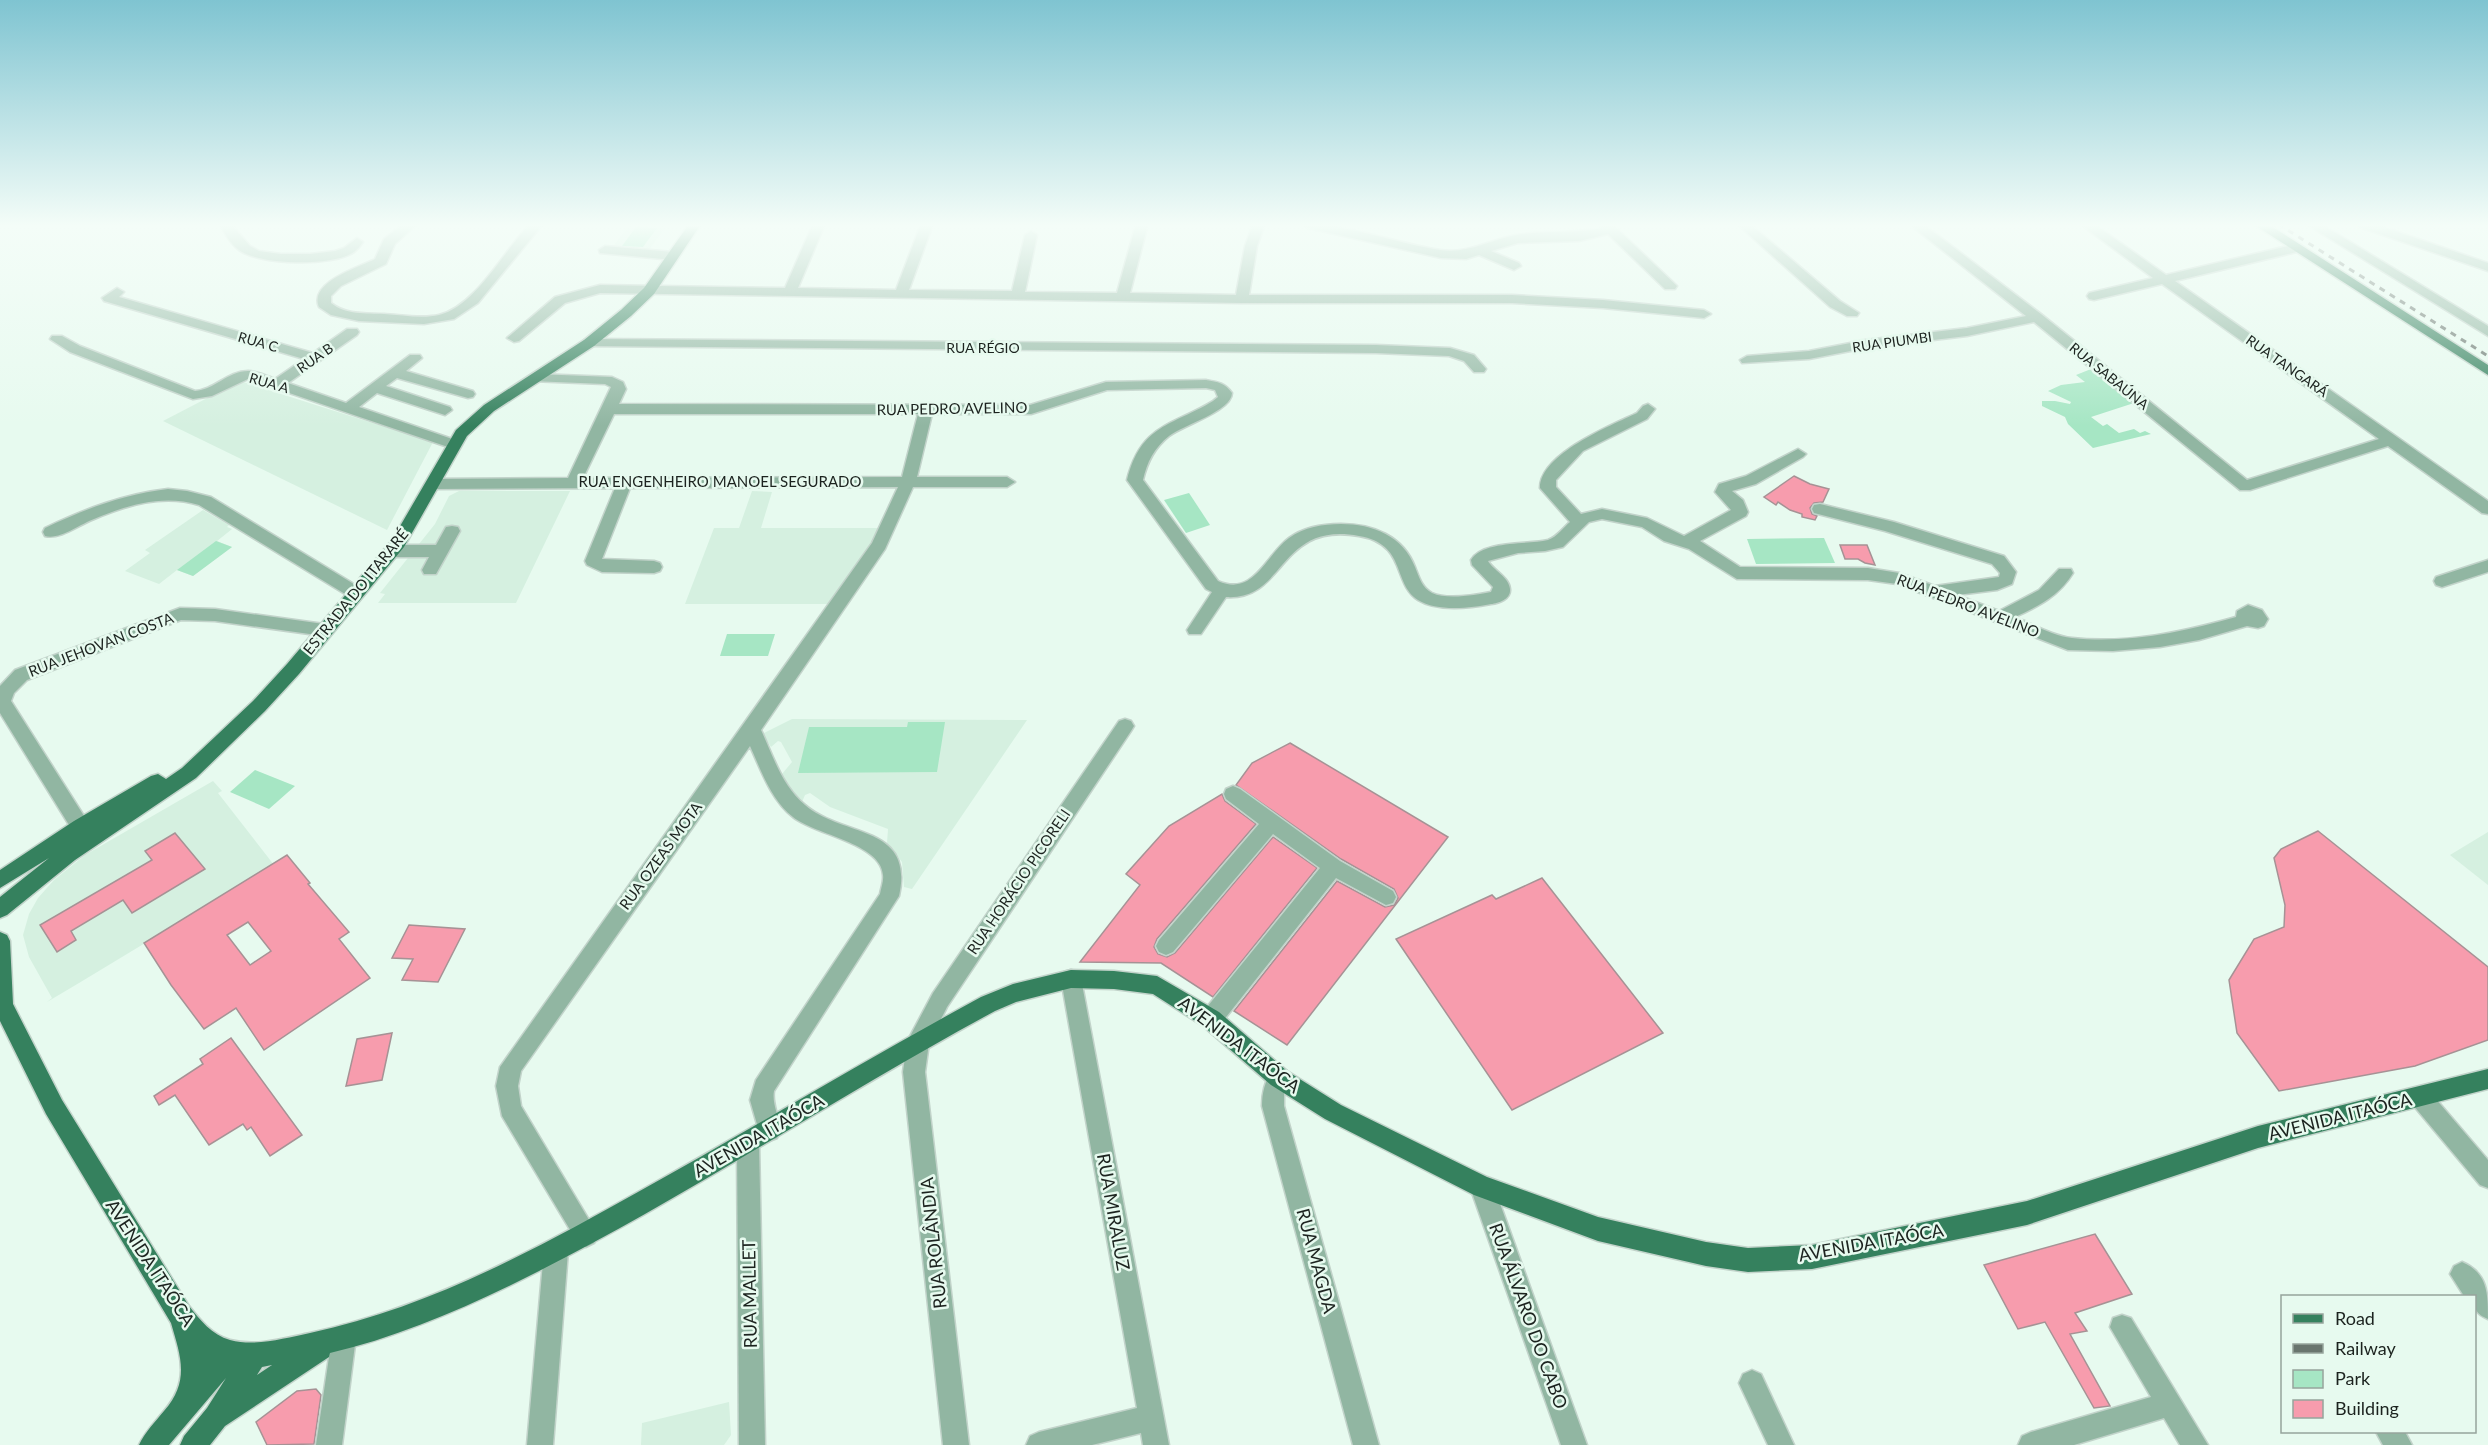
<svg xmlns="http://www.w3.org/2000/svg" width="2488" height="1445" font-family="Lato,sans-serif">
<rect width="100%" height="100%" fill="#e7faef"/>
<g fill="#d5f0e0">
<path d="M630,224h38l-20,27 -37,-2z"/>
<path d="M240,381l193,61 -46,88 -224,-109z"/>
<path d="M459,491h111l-54,112h-138l7,-9 -5,-1 55,-69 14,-28z"/>
<path d="M752,491l20,1 -11,36h118l-7,16 -41,60h-146l29,-76h25z"/>
<path d="M203,510l26,15 -2,2 5,2 -15,12 15,6 -39,29 -16,-6 -18,14 -34,-13 25,-18 -5,-3z"/>
<path d="M792,719l235,1 -115,169 -8,-2 -2,-25 -15,-19 1,-14 -58,-22 -20,-14 -5,2 -3,7 -14,-16 -6,-12 10,-12 -11,-20 -3,-1 -7,6 -9,-13z"/>
<path d="M213,781l9,10 -4,2 56,72 -195,118 -32,19 5,-4 -23,-41 -6,-22 6,-21 9,-16 16,-18 31,-25z"/>
<path d="M2488,832v53l-38,-30z"/>
<path d="M729,1402l2,33 -7,10h-83l1,-22z"/>
</g>
<g fill="#a6e6c4">
<path d="M2091,369l43,34 -43,14 12,9 4,-2 12,9 15,-4 6,4 5,-2 6,3 -58,14 -25,-24 -3,-7 -23,-11v-5h13l15,3 1,-2 -23,-11 13,-6 24,-3 -9,-7z"/>
<path d="M1189,493l21,32 -24,8 -22,-33z"/>
<path d="M1824,538l11,25 -79,1 -9,-25z"/>
<path d="M216,541l16,6 -39,29 -16,-6z"/>
<path d="M727,634h48l-7,22h-48z"/>
<path d="M908,722h37l-8,50 -139,1 11,-46h98z"/>
<path d="M255,770l40,16 -26,23 -39,-17z"/>
</g>
<path fill="#81dcae" d="M636,227l21,1 -14,19 -21,-1z"/>
<g fill="#f79cad" stroke="#a69295" stroke-width="1.5" fill-rule="evenodd">
<path d="M1794,476l16,8 19,5 -6,13 -9,1 -4,5 2,6 5,2 -2,4 -13,-3v-3l-12,-4 -12,-8 -2,3 -12,-8z"/>
<path d="M1840,545h27l8,20 -10,-2 -7,-4h-13z"/>
<path d="M1290,743l158,94 -161,208 -53,-34 103,-130 48,26 9,-2 4,-7 -4,-9 -53,-30 -105,-74 16,-22z"/>
<path d="M1222,794l3,7 31,23 -99,115 -3,8 4,7 9,3 8,-4 98,-116 44,31 -104,129 -52,-34 -81,-1 60,-77 -14,-11 43,-48z"/>
<path d="M2318,831l170,136v73l-73,26 -136,25 -42,-58 -8,-53 25,-41 30,-12 1,-22 -11,-47 7,-9z"/>
<path d="M175,833l30,36 -73,44 -9,-13 -52,31 5,9 -19,12 -17,-27 112,-65 -7,-9z"/>
<path d="M287,855l23,28 -2,1 41,48 -10,7 31,39 -106,72 -28,-42 -32,21 -33,-44 -27,-42zM248,922l23,29 -21,14 -23,-30z"/>
<path d="M1542,878l121,155 -151,77 -116,-171 96,-44 4,4z"/>
<path d="M409,925l56,4 -27,53 -36,-2 11,-21 -21,-1z"/>
<path d="M392,1033l-10,47 -36,6 11,-47z"/>
<path d="M231,1038l71,97 -32,21 -19,-29 -4,3 -4,-6 -34,21 -34,-50 -16,10 -5,-9 49,-32 -3,-5z"/>
<path d="M2095,1234l37,60 -57,19 12,18 -17,3 40,72 -16,2 -49,-86 -27,7 -34,-64z"/>
<path d="M316,1389l5,6 -7,49 -47,1 -11,-23 41,-31z"/>
</g>
<g fill="none" stroke-linecap="round" stroke-linejoin="round">
<g stroke="#c2d3ca" stroke-width="3">
<g id="minor">
<path d="M219,224h12l19,22 9,5 22,3h29l25,-3 9,-3 13,-10 6,4c-2,3 -6,8 -9,10 -21,15 -95,13 -115,-2 -9,-6 -14,-17 -20,-26z"/>
<path d="M403,224h14l-22,20 -9,20 -45,22 -10,10v7c15,12 35,10 53,11 18,1 38,5 55,1 37,-9 65,-65 91,-91h13l-65,79 -24,16 -30,5 -65,-3 -28,-6 -12,-8c-11,-25 41,-40 56,-48l9,-20z"/>
<path d="M813,224h12l-27,64 98,2 25,-66h12l-24,66 103,1 13,-56 6,-4 6,4 -12,57 92,1 19,-69h12l-18,69 106,2 9,-49 8,-22h12l-8,22 -8,49h263l91,5 101,10 7,4 -7,4 -101,-10 -91,-5h-270l-642,-10 -35,10 -46,38 -5,1 -7,-4 48,-41 45,-12 185,3z"/>
<path d="M1302,224c47,0 92,19 138,26 28,4 49,-10 76,-15 28,-5 57,-1 86,-7l-3,-4h13l65,62 -2,3h-10l-57,-55 -29,7 -61,2 -27,8 28,12 2,3 -7,4 -35,-15 -13,4 -25,-1 -133,-30z"/>
<path d="M1737,224h13l90,77 19,12 -2,3h-10l-17,-9z"/>
<path d="M1909,224h14l118,90 206,166 132,-41 -217,-155 -68,16 -5,-1 -2,-3 2,-3 64,-15 -73,-54h14l72,51 130,-31 5,1 1,3 -1,3 -126,30 313,220v13l-6,-1 -94,-67 -138,44h-10l-206,-168 -67,14 -101,12 -57,11 -67,4 -2,-3 7,-4 62,-5 57,-11 101,-12 59,-12z"/>
<path d="M2306,224h15l167,102v10z"/>
<path d="M2357,224h18l113,39v8l-129,-44z"/>
<path d="M605,246l68,6 6,4 -6,4 -73,-7 -1,-3z"/>
<path d="M117,288l7,4 -5,5 194,56 34,-24h10l2,3 -2,3 -69,48 58,20 64,-48h10l2,3 -16,13 67,20 2,3 -2,3 -5,1 -71,-20 -11,8 64,21 2,3 -7,5 -68,-22 -18,14 99,34 2,3 -7,5 -5,-2 -200,-68 -36,17 -19,3 -123,-47 -20,-13 2,-3h10l18,10 115,45c19,-1 33,-20 53,-20 8,0 19,5 27,8l29,-20 -200,-58 -2,-3z"/>
<path d="M589,339l787,6 74,3 24,7 12,14 -2,3h-10l-10,-11 -15,-5 -73,-3 -792,-7 -2,-3 2,-3z"/>
<path d="M536,374l76,3 11,5 3,7 -7,15 394,1h17l76,-23 100,-2c12,2 19,3 26,13 0,18 -49,32 -63,43 -15,12 -22,26 -26,44l75,101c36,16 47,-25 71,-43 15,-11 34,-14 52,-14 32,0 62,12 74,43 4,10 7,21 17,26 15,7 44,2 59,-1l2,-5 -21,-22 -1,-5c12,-20 57,-15 77,-20 9,-3 16,-13 22,-18l-30,-34c0,-34 70,-62 97,-75l6,-7 5,-2 7,5 -8,10 -64,32 -27,29v7l25,27 21,-5 45,9 37,18 47,-26 -16,-18 4,-8 27,-8 52,-27 8,5 -3,3 -47,27 -24,7 11,9 5,12 -2,4 -46,25 40,26 128,1 31,5 36,13 64,-9 1,-4 -8,-9 -107,-33 -71,-18 -2,-4 2,-4 6,-1 74,18 110,34 12,16 -4,12 -15,6 -40,5 42,16 40,-21 20,-21h12l2,4c-14,23 -34,33 -58,44 18,7 38,19 57,21 55,6 111,-6 164,-21l1,-6 11,-6 14,5 6,9 -4,7 -6,2 -11,-2 -48,14 -39,7 -47,4 -45,-1 -171,-66 -29,-4 -131,-1 -48,-30 -25,-8 -22,-14 -40,-8 -13,3 -26,25 -18,4 -27,2 -30,8c5,9 21,16 22,28 1,10 -11,14 -19,15 -20,4 -54,8 -73,-4 -26,-17 -11,-56 -59,-64 -81,-15 -73,65 -133,61l-25,37h-12l-2,-4 25,-38 -6,-3 -79,-109c14,-56 45,-54 86,-79l5,-4 -3,-7 -9,-2 -99,2 -76,24h-99l-15,63h90l8,5 -8,5h-94l-28,62 -124,181c12,26 21,56 44,75 38,33 110,19 94,91l-125,195c-3,16 10,31 3,47l-8,3 -8,-3 -11,-38 6,-20 124,-186c1,-6 4,-13 3,-19 -2,-32 -68,-40 -90,-58 -22,-17 -32,-47 -43,-71l-229,325 -3,15 3,20 77,129 -4,8 -8,4 -8,-4 -76,-127 -6,-30 4,-19 372,-524 26,-56 -268,1 -28,71 52,2 6,2 2,4 -2,4 -6,2 -52,-1 -15,-7 -2,-4 30,-73 -182,1 -8,-5 8,-5 135,-1 43,-91 -6,-3 -74,-3 -2,-3zM614,414h304l-16,63 -319,1z"/>
<path d="M168,489l19,2 24,6 151,92 2,4 -2,4h-12l-151,-92c-36,-11 -72,0 -105,14 -14,5 -34,21 -49,17l-2,-4 2,-4c40,-19 79,-34 123,-39z"/>
<path d="M452,526l6,1 2,4 -24,43h-12l-2,-4 7,-13h-36l-6,-2 -2,-4 2,-4 6,-2h43l10,-18z"/>
<path d="M2488,560v12l-46,15 -6,-2 -2,-4 2,-4z"/>
<path d="M180,608l35,1 109,15 6,2 2,4 -2,4 -6,2 -109,-15 -34,-1 -154,60 -13,13 -3,8 80,126 -3,6 -7,2 -7,-2 -74,-120v-27l15,-16z"/>
<path d="M1125,719l6,2 3,5 -3,5 -184,276 -18,36 -4,29 44,373h-26l-40,-373 4,-30 26,-49 186,-272z"/>
<path d="M1233,786l7,3 100,72 53,30 3,6 -3,6 -7,2 -50,-27 -117,148 -8,3 -8,-3 -3,-7 3,-7 117,-144 -47,-34 -100,118 -7,3 -7,-3 -3,-6 3,-6 100,-116 -33,-25 -2,-5 2,-5z"/>
<path d="M1071,970l7,2 3,7 88,466h-26l-2,-12 -49,12h-66l4,-9 9,-4 98,-24 -76,-429 3,-7z"/>
<path d="M1279,1068l8,3 3,7 -6,13v15l95,339h-26l-91,-339c0,-14 3,-23 9,-35z"/>
<path d="M2421,1088l8,3 59,69v28l-8,-3 -67,-80 -3,-7 3,-7z"/>
<path d="M748,1132l8,3 3,8 6,302h-26l-2,-302 3,-8z"/>
<path d="M1482,1176l8,3 4,8 93,258h-26l-91,-258 4,-8z"/>
<path d="M556,1239l8,4 4,8 -15,194h-26l17,-194 4,-8z"/>
<path d="M2462,1262c26,11 26,32 26,57 -12,-5 -14,-10 -14,-23h-10l-14,-22 4,-8z"/>
<path d="M2122,1315l9,3 77,127h-28l-16,-27 -90,27h-56l4,-9 9,-4 120,-35 -41,-70 3,-9z"/>
<path d="M344,1325l9,3 3,9 -14,108h-26l16,-108 3,-9z"/>
<path d="M1752,1370l9,4 33,71h-26l-29,-62 4,-9z"/>
<path d="M2376,1432h29l7,13h-29z"/>
</g>
</g>
<g stroke="#c2d3ca" stroke-width="3">
<g id="major">
<path d="M689,224h12l-47,70 -23,22 -37,30 -100,65 -27,25 -63,111 -105,127 -34,37 -69,67 -121,82 -68,55 -7,3v-21l49,-39 -49,30v-18l74,-49 77,-45 7,-2 8,5 16,-11 71,-67 34,-37 105,-124 64,-110 28,-25 100,-65 37,-30 23,-22z"/>
<path d="M2253,224h15l220,141v10z"/>
<path d="M0,932l7,3 3,6 3,63 49,96 127,206c11,14 23,29 41,34 26,7 55,-2 80,-7 117,-25 225,-83 328,-141 115,-64 227,-132 343,-195l32,-13 58,-14 43,1 43,5 62,36 68,59 54,34 146,72 111,40 108,25 42,6 64,-3 215,-44 231,-75 230,-57v20l-230,59 -231,77 -215,44 -64,3 -42,-6 -108,-25 -124,-46 -149,-76 -54,-34 -68,-59 -50,-32 -39,-5 -43,-1 -55,14 -21,9c-118,64 -232,136 -350,203 -95,53 -208,114 -315,139l-1,4 -104,69 -15,19h-30l4,-9 23,-28 19,-30 -57,67h-30c6,-13 16,-23 25,-34 26,-30 17,-54 7,-88l-125,-209 -46,-93zM272,1365l-15,10 5,-8z"/>
</g>
</g>
<use href="#minor" fill="#91b6a2" fill-rule="evenodd"/>
<use href="#major" fill="#35815e" fill-rule="evenodd"/>
<path stroke="#69756e" stroke-width="3" stroke-dasharray="6 6" stroke-linecap="butt" d="M2278,224l210,132"/>
</g>
<linearGradient id="sky" x2="0" y2="1"><stop stop-color="#7fc4d1"/><stop offset="0.53" stop-color="#f4fdf8"/><stop offset="1" stop-color="#f4fdf8" stop-opacity="0"/></linearGradient>
<rect width="2488" height="426" fill="url(#sky)"/>
<g text-anchor="middle" stroke-width="5" stroke-linejoin="round" paint-order="stroke">
<g font-size="14" fill="#1c231f" stroke="#e7faef">
<text transform="translate(258 342) rotate(16)" y="5">RUA C</text>
<text transform="translate(1892 342) rotate(-8)" y="5">RUA PIUMBI</text>
<text x="983" y="353">RUA RÉGIO</text>
<text transform="translate(315 358) rotate(-35)" y="5">RUA B</text>
<text transform="translate(2287 366) rotate(35)" y="5">RUA TANGARÁ</text>
<text transform="translate(2109 376) rotate(39)" y="5">RUA SABAÚNA</text>
<text transform="translate(269 383) rotate(16)" y="5">RUA A</text>
</g>
<g font-size="15" fill="#1c231f" stroke="#e7faef">
<text transform="translate(952 409) rotate(-1)" y="5">RUA PEDRO AVELINO</text>
<text x="720" y="487">RUA ENGENHEIRO MANOEL SEGURADO</text>
<text transform="translate(356 592) rotate(-51)" y="5">ESTRADA DO ITARARÉ</text>
<text transform="translate(1968 606) rotate(21)" y="5">RUA PEDRO AVELINO</text>
<text transform="translate(101 645) rotate(-21)" y="5">RUA JEHOVAN COSTA</text>
<text transform="translate(661 856) rotate(-54)" y="5">RUA OZEAS MOTA</text>
<text transform="translate(1019 882) rotate(-56)" y="5">RUA HORÁCIO PICORELI</text>
</g>
<g font-size="18" fill="#1c231f" stroke="#e7faef">
<text transform="translate(1239 1045) rotate(37)" y="6">AVENIDA ITAÓCA</text>
<text transform="translate(2340 1117) rotate(-14)" y="6">AVENIDA ITAÓCA</text>
<text transform="translate(759 1136) rotate(-30)" y="6">AVENIDA ITAÓCA</text>
<text transform="translate(1113 1212) rotate(80)" y="6">RUA MIRALUZ</text>
<text transform="translate(934 1243) rotate(-96)" y="6">RUA ROLÂNDIA</text>
<text transform="translate(1871 1243) rotate(-10)" y="6">AVENIDA ITAÓCA</text>
<text transform="translate(1316 1261) rotate(75)" y="6">RUA MAGDA</text>
<text transform="translate(150 1263) rotate(57)" y="6">AVENIDA ITAÓCA</text>
<text transform="translate(750 1294) rotate(-91)" y="6">RUA MALLET</text>
<text transform="translate(1528 1316) rotate(70)" y="6">RUA ÁLVARO DO CABO</text>
</g>
</g>
<rect x="2281" y="1295" width="195" height="138" fill="#e7faef" stroke="#96a49c" stroke-width="1.5"/>
<rect x="2293" y="1314" width="30" height="9" fill="#35815e" stroke="#96a49c" stroke-width="1.5"/>
<text x="2335" y="1325" font-size="18" fill="#1c231f">Road</text>
<rect x="2293" y="1344" width="30" height="9" fill="#69756e" stroke="#96a49c" stroke-width="1.5"/>
<text x="2335" y="1355" font-size="18" fill="#1c231f">Railway</text>
<rect x="2293" y="1370" width="30" height="18" fill="#a6e6c4" stroke="#96a49c" stroke-width="1.5"/>
<text x="2335" y="1385" font-size="18" fill="#1c231f">Park</text>
<rect x="2293" y="1400" width="30" height="18" fill="#f79cad" stroke="#96a49c" stroke-width="1.5"/>
<text x="2335" y="1415" font-size="18" fill="#1c231f">Building</text>
</svg>
